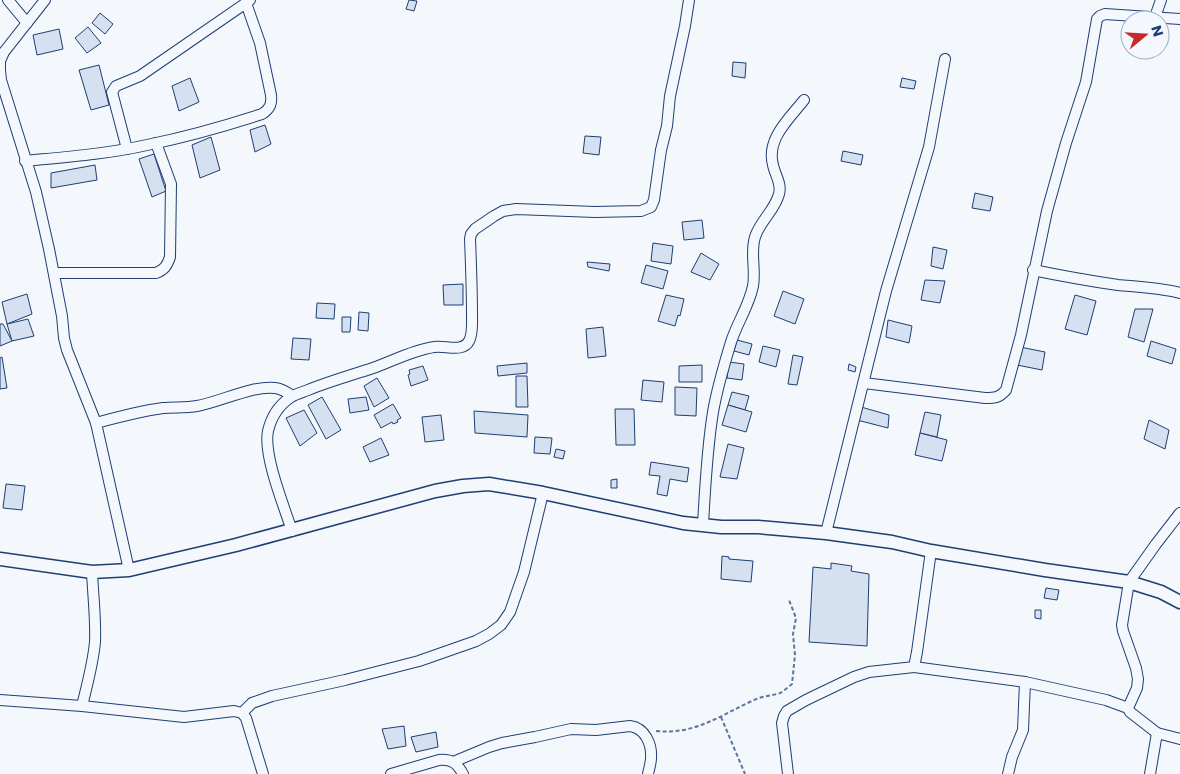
<svg xmlns="http://www.w3.org/2000/svg" width="1180" height="774" font-family="Poppins,sans-serif">
<rect width="100%" height="100%" fill="#f4f7fb"/>
<g fill="#d5e0f0" stroke="#1d3f73">
<path d="M409,0l8,1 -3,10 -8,-2z"/>
<path d="M100,13l13,11 -8,10 -13,-11z"/>
<path d="M88,27l13,16 -14,10 -12,-15z"/>
<path d="M59,29l4,20 -26,6 -4,-20z"/>
<path d="M733,62l13,1 -1,15 -13,-2z"/>
<path d="M99,65l10,40 -18,5 -12,-40z"/>
<path d="M190,78l9,24 -20,9 -7,-25z"/>
<path d="M902,78l14,3 -2,8 -14,-2z"/>
<path d="M265,125l6,19 -16,8 -5,-22z"/>
<path d="M585,136l16,1 -2,18 -16,-2z"/>
<path d="M211,137l9,33 -20,8 -8,-33z"/>
<path d="M843,151l20,4 -2,10 -20,-4z"/>
<path d="M154,154l12,37 -14,6 -13,-38z"/>
<path d="M95,165l2,15 -46,8v-15z"/>
<path d="M975,193l18,4 -3,14 -18,-3z"/>
<path d="M702,220l2,18 -20,2 -2,-18z"/>
<path d="M653,243l20,3 -2,18 -20,-3z"/>
<path d="M933,247l14,3 -4,19 -12,-3z"/>
<path d="M701,253l18,11 -9,16 -19,-8z"/>
<path d="M587,262l23,2 -1,7 -21,-4z"/>
<path d="M646,265l22,6 -5,18 -22,-6z"/>
<path d="M925,280l20,1 -5,22 -19,-3z"/>
<path d="M463,284v21h-19l-1,-20z"/>
<path d="M783,291l21,8 -9,25 -21,-8z"/>
<path d="M27,294l5,20 -25,10 -5,-22z"/>
<path d="M666,295l18,4 -4,17 -2,-1 -3,11 -17,-5z"/>
<path d="M1075,295l21,6 -9,34 -22,-6z"/>
<path d="M317,303l18,1 -1,15 -18,-1z"/>
<path d="M1135,309h18l-9,33 -16,-5z"/>
<path d="M359,312l10,1 -1,18 -10,-1z"/>
<path d="M342,317h9l-1,15h-8z"/>
<path d="M28,319l6,17 -22,5 -5,-17z"/>
<path d="M888,320l24,6 -3,17 -23,-6z"/>
<path d="M0,324h3l9,17 -12,5z"/>
<path d="M603,327l3,29 -18,2 -2,-29z"/>
<path d="M293,338l18,1 -2,21 -18,-1z"/>
<path d="M737,340l15,4 -3,11 -15,-4z"/>
<path d="M1151,341l25,8 -4,15 -25,-8z"/>
<path d="M763,346l17,4 -4,17 -17,-5z"/>
<path d="M1020,347l25,5 -3,18 -25,-5z"/>
<path d="M793,355l10,2 -6,28 -9,-1z"/>
<path d="M2,357l5,31 -7,1v-31z"/>
<path d="M729,362l15,2 -2,16 -15,-2z"/>
<path d="M527,363v10l-29,3 -1,-10z"/>
<path d="M849,364l7,3 -1,5 -7,-2z"/>
<path d="M702,365v17h-23v-16z"/>
<path d="M423,366l5,14 -17,6 -3,-11 2,-1 -1,-4z"/>
<path d="M516,376h11l1,31h-12z"/>
<path d="M377,378l12,20 -15,9 -10,-21z"/>
<path d="M643,380l21,2 -2,20 -21,-2z"/>
<path d="M675,387l22,1 -1,28 -21,-1z"/>
<path d="M732,392l17,4 -4,14 -17,-5z"/>
<path d="M322,397l19,33 -15,9 -18,-34z"/>
<path d="M366,397l3,13 -19,3 -2,-14z"/>
<path d="M393,404l8,14 -4,2 1,2 -5,2 -1,-2 -11,6 -7,-13z"/>
<path d="M728,405l24,7 -6,20 -24,-7z"/>
<path d="M861,407l28,8 -1,13 -31,-8z"/>
<path d="M615,409h19l1,36h-19z"/>
<path d="M304,410l13,23 -17,13 -14,-28z"/>
<path d="M474,411l54,4 -1,22 -52,-4z"/>
<path d="M925,412l16,3 -4,22 -17,-4z"/>
<path d="M441,415l3,25 -19,2 -3,-25z"/>
<path d="M1149,420l20,10 -4,19 -21,-10z"/>
<path d="M920,433l27,7 -5,21 -27,-6z"/>
<path d="M535,437l17,1 -2,16 -16,-1z"/>
<path d="M381,438l8,17 -19,7 -7,-15z"/>
<path d="M728,444l16,4 -7,31 -17,-2z"/>
<path d="M556,449l9,2 -2,8 -9,-2z"/>
<path d="M651,462l38,6 -2,14 -17,-3 -3,17 -10,-2 3,-18 -11,-1z"/>
<path d="M617,479v9h-6v-8z"/>
<path d="M6,484l19,2 -3,24 -19,-2z"/>
<path d="M722,556l7,1v2l24,2 -2,21 -30,-3z"/>
<path d="M831,563l21,3 -1,5 18,3 -2,72 -58,-4 4,-75 18,2z"/>
<path d="M1046,588l13,2 -2,10 -13,-2z"/>
<path d="M1035,610h6v9l-6,-1z"/>
<path d="M404,726l2,20 -18,3 -6,-20z"/>
<path d="M436,732l2,15 -22,5 -5,-15z"/>
</g>
<g fill="none" stroke-linecap="round" stroke-linejoin="round">
<g stroke="#1d3f73" stroke-width="12">
<g id="minor">
<path d="M8,0l19,23"/>
<path d="M1155,17l6,-17"/>
<path d="M0,68v-7l4,-9 41,-52"/>
<path d="M0,70l1,10 35,112 13,57 13,67 2,22 3,12 29,73 33,147"/>
<path d="M127,149l-15,-57 4,-6 24,-10 106,-73"/>
<path d="M25,161c41,-4 82,-7 122,-16 39,-8 78,-19 115,-31 8,-5 10,-10 9,-19l-11,-52 -14,-40 4,-3"/>
<path d="M1033,270c29,6 57,11 85,15 21,2 42,3 62,8"/>
<path d="M54,273h102c8,-3 11,-7 14,-16l1,-73 -15,-41"/>
<path d="M864,383l121,15c10,0 14,0 21,-8l15,-55 26,-124 19,-68 20,-61 11,-63 3,-3 5,-2 75,5"/>
<path d="M96,423c22,-6 44,-12 67,-15 11,-1 23,0 34,-2 23,-4 56,-21 78,-18 7,1 12,4 17,8"/>
<path d="M1180,513l-24,31 -27,38 -7,43 1,6 13,37 2,11 -1,9 -9,20 2,4 27,21 23,6"/>
<path d="M703,525c2,-38 4,-76 10,-113 4,-23 11,-47 18,-70 6,-19 18,-36 22,-56 3,-16 -3,-33 2,-49 5,-16 20,-27 24,-43 3,-10 -4,-19 -6,-29 -7,-26 16,-46 31,-65"/>
<path d="M292,531c-8,-25 -29,-76 -24,-100 3,-13 11,-26 23,-34 5,-3 12,-5 17,-7 22,-9 44,-15 65,-22 20,-7 40,-18 61,-21 11,-2 29,6 35,-6 4,-7 3,-18 3,-26 0,-26 -1,-51 -2,-76l1,-5 4,-5 19,-13 9,-5 13,-2 79,3 46,-1 10,-4 3,-7 7,-50 6,-24 3,-30 15,-70 4,-26"/>
<path d="M826,533l60,-242 43,-144 16,-88"/>
<path d="M914,667l111,15 81,18 22,8"/>
<path d="M0,700l82,6 102,11 50,-6 8,2 4,5 17,56"/>
<path d="M82,706c5,-21 11,-42 13,-64 1,-23 -2,-47 -3,-70"/>
<path d="M242,713l10,-10 20,-7 73,-16 74,-19 57,-20 13,-7 12,-9 9,-13 14,-40 19,-79"/>
<path d="M453,762l36,-15 13,-4 33,-6 36,-8 25,1 34,-4c15,2 22,18 21,32 0,5 -2,11 -3,16"/>
<path d="M391,774l48,-14c13,-1 18,3 24,14"/>
<path d="M788,774l-6,-51 2,-7 3,-5 19,-11 48,-23 15,-5 45,-5 3,-15 14,-101"/>
<path d="M1008,774l4,-17 11,-27 2,-48"/>
<path d="M1150,774l7,-41"/>
</g>
</g>
<g stroke="#1d3f73" stroke-width="15">
<path id="tertiary" d="M0,559l92,13 37,-2 107,-25 199,-54 28,-5 26,-2 54,9 140,30 38,4h37l68,6 66,9 39,9 114,19 84,12 32,10 19,10"/>
</g>
<g stroke="#5e769c" stroke-width="2" stroke-dasharray="4 2.5" stroke-linecap="butt">
<path d="M721,717l24,57"/>
<path d="M656,731c39,4 65,-16 98,-31 8,-4 17,-4 26,-7 4,-2 8,-6 12,-9l3,-29 -2,-21 3,-16 -7,-18"/>
</g>
<use href="#minor" stroke="#f4f7fb" stroke-width="10"/>
<use href="#tertiary" stroke="#f4f7fb" stroke-width="12"/>
</g>
<g transform="translate(1145 35) rotate(72)"><circle r="24" fill="#f4f7fb" stroke="#9eadc5"/>
<path d="M0-4L9 19L0 12L-9 19Z" fill="#c62828"/>
<text y="-8" font-size="14" font-weight="bold" text-anchor="middle" fill="#1d3f73">N</text>
</g>
</svg>
